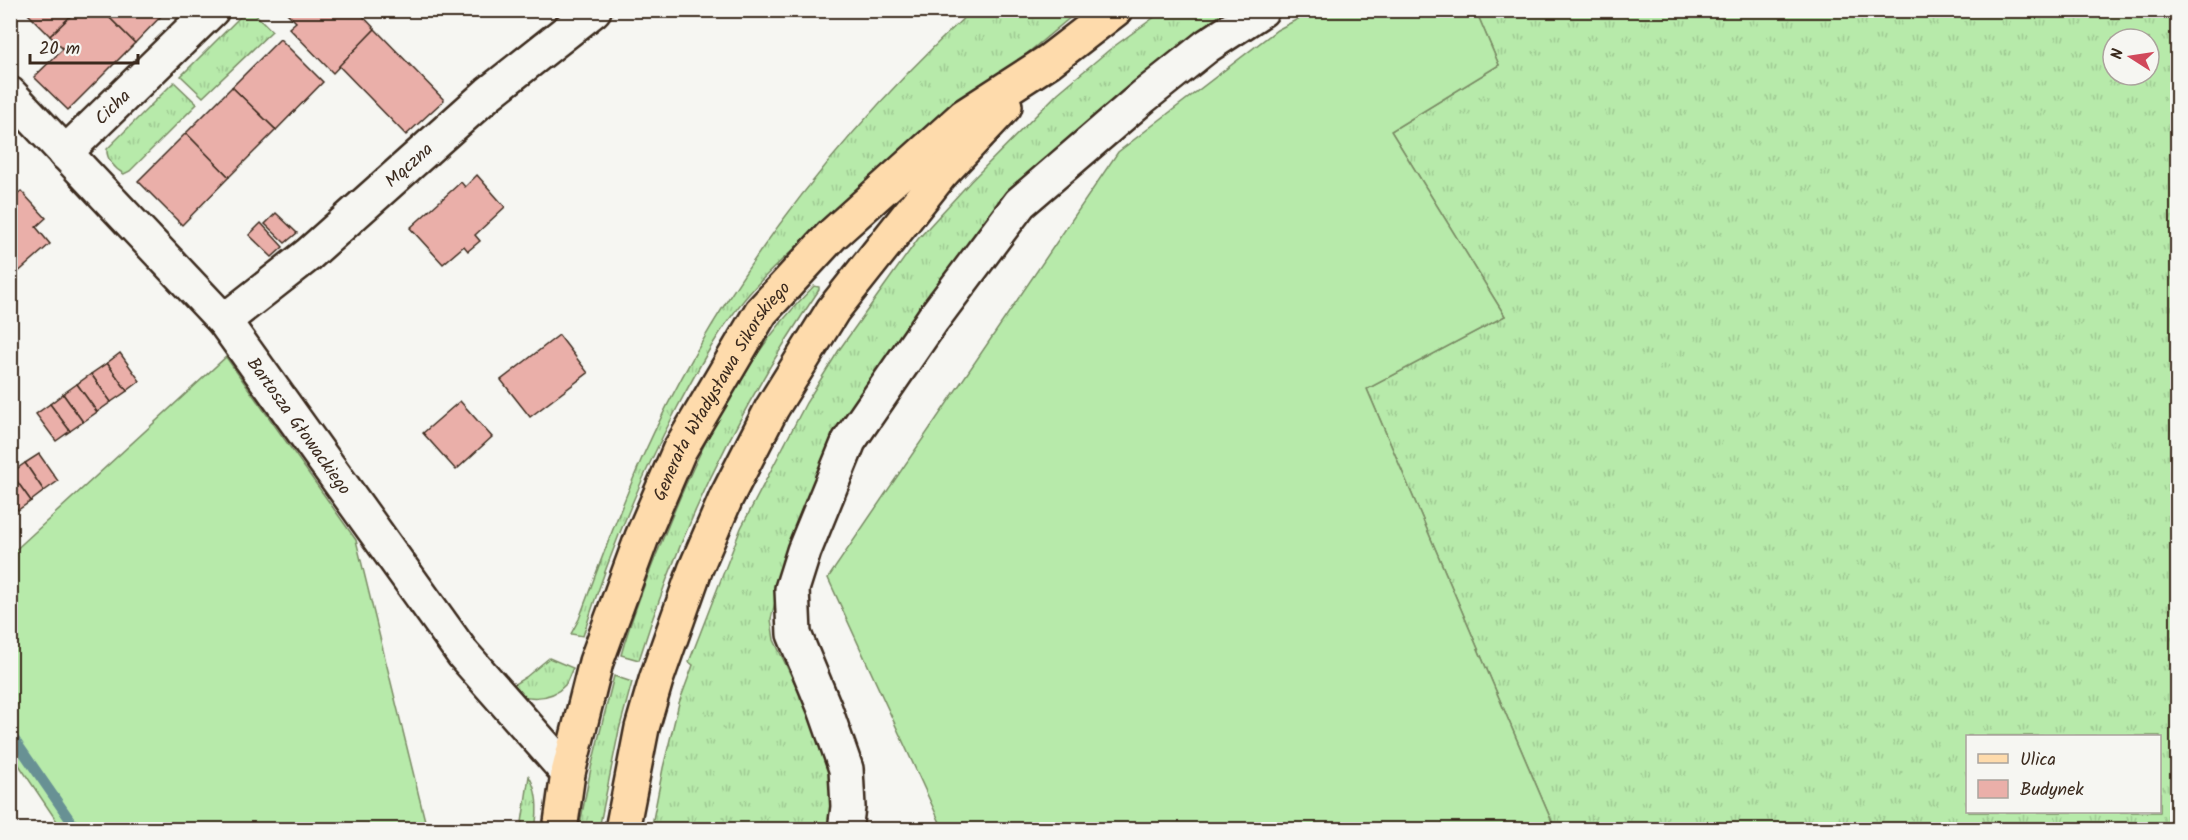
<svg xmlns="http://www.w3.org/2000/svg" width="2188" height="840" font-family="Kalam,sans-serif">
<defs>
<pattern id="grass-tufts" width="24" height="20" patternUnits="userSpaceOnUse" patternTransform="scale(1.5)"><rect width="24" height="20" fill="#b7eaaa"/><path d="M3 7l-1-3M5 7V3M7 7l1-3M15 17l-1-3M17 17v-4M19 17l1-3" fill="none" stroke="#9ec992"/></pattern>
</defs>
<rect width="100%" height="100%" fill="#f6f6f2"/>
<filter id="ink" filterUnits="userSpaceOnUse"><feTurbulence type="fractalNoise" baseFrequency=".0167" numOctaves="2"/><feDisplacementMap in="SourceGraphic" scale="12" xChannelSelector="R" yChannelSelector="G"/><feConvolveMatrix kernelMatrix="1 2 1 2 8 2 1 2 1" color-interpolation-filters="sRGB"/></filter>
<g filter="url(#ink)">
<g fill="url(#grass-tufts)" stroke="#798a64" stroke-width="1.5" fill-rule="evenodd">
<path d="M247,10l5,1 20,20 -69,66 -22,-21z"/>
<path d="M971,11h107l-275,230c-26,23 -52,47 -72,76 -21,28 -37,60 -54,91 -38,73 -69,149 -94,228l-12,-2 8,-15c20,-54 40,-108 63,-161 77,-171 193,-320 329,-447z"/>
<path d="M1163,11h85l-255,218 -217,369 -5,21 3,21 60,125 1,64 -184,1 12,-62 16,-65 14,-38 -4,-3 52,-134 65,-125 33,-53 39,-55 40,-56 53,-58 87,-88 51,-43z"/>
<path d="M1476,11h701v818h-622l-188,-440 138,-73 -114,-185 108,-66zM2113,39h36v36h-36zM1968,736h192v76h-192z"/>
<path d="M174,82l23,22 -67,67 -6,3c-9,-5 -18,-15 -17,-25z"/>
<path d="M814,286l5,1v3c-78,114 -139,238 -180,370l-18,-5c12,-43 28,-83 45,-124 36,-89 79,-176 148,-245z"/>
<path d="M549,658l24,10c-3,5 -5,13 -8,17 -14,16 -43,16 -57,3l18,-11z"/>
<path d="M614,676l18,6 -13,48 -20,99h-20l12,-61z"/>
<path d="M529,776c9,16 9,36 6,53h-14z"/>
</g>
<g fill="#b7eaaa" stroke="#798a64" stroke-width="1.5">
<path d="M1313,11h163l23,54 -108,66 114,185 -138,73 188,440h-612l-115,-251 290,-426 159,-122z"/>
<path d="M226,357l130,183 71,289h-365l-51,-76v-199z"/>
</g>
<g fill="none" stroke-linecap="round" stroke-linejoin="round">
<path stroke="#689194" stroke-width="10" d="M10,733l67,97"/>
</g>
<g fill="#eaafa9" stroke="#3b2a1e" stroke-width="1.5">
<path d="M24,10h53l-27,26z"/>
<path d="M77,10h25l33,33 -67,67 -34,-33 29,-28 -13,-13z"/>
<path d="M102,10h65l-32,33z"/>
<path d="M284,10h73l18,19 -42,44 -44,-45 7,-6z"/>
<path d="M375,29l69,71 -38,35 -67,-69z"/>
<path d="M280,39l43,43 -47,48 -44,-43z"/>
<path d="M232,87l44,43 -47,47 -43,-44z"/>
<path d="M186,133l43,44 -47,48 -44,-44z"/>
<path d="M477,175l28,32 -30,28 5,6 -12,10 -4,-5 -21,18 -33,-36 51,-46 4,5z"/>
<path d="M21,191l25,27 -10,9 14,17 -35,31 2,1 -7,5v-85l3,2z"/>
<path d="M276,213l21,20 -12,10 -20,-19z"/>
<path d="M261,223l22,24 -11,10 -23,-22z"/>
<path d="M559,335l29,38 -58,44 -29,-37z"/>
<path d="M120,353l20,28 -13,10 -20,-28z"/>
<path d="M107,363l20,28 -16,11 -20,-28z"/>
<path d="M91,374l20,28 -14,10 -20,-28z"/>
<path d="M77,384l20,28 -14,10 -20,-28z"/>
<path d="M63,394l20,28 -13,9 -20,-27z"/>
<path d="M460,401l32,36 -36,33 -33,-37z"/>
<path d="M50,404l20,27 -14,10 -20,-27z"/>
<path d="M39,454l19,27 -14,10 -19,-28z"/>
<path d="M25,463l19,28 -13,10 -20,-28z"/>
<path d="M11,473l20,28 -13,9 -8,-10z"/>
</g>
<g fill="none" stroke-linecap="round" stroke-linejoin="round">
<g stroke="#3b2a1e" stroke-width="38">
<g id="minor">
<path id="s1" d="M10,94l214,227 239,333 105,119"/>
<path id="s2" d="M65,153l147,-143"/>
<path id="s3" d="M224,321l84,-66 181,-162 105,-83"/>
<path d="M845,830l3,-23 -2,-38 -21,-60 -31,-75 -2,-45 12,-38 45,-110 84,-122 87,-116 123,-106 64,-51 55,-36"/>
</g>
</g>
<g stroke="#3b2a1e" stroke-width="38">
<g id="major">
<path id="s4" d="M560,830l8,-57 28,-111 46,-125 37,-86 82,-139 71,-77 132,-119 85,-55 66,-51"/>
<path d="M622,830l20,-102 14,-48 39,-110 31,-72 46,-90 61,-98 107,-135 65,-69"/>
</g>
</g>
<use href="#minor" stroke="#f6f6f2" stroke-width="33"/>
<use href="#major" stroke="#fedbac" stroke-width="33"/>
</g>
</g>
<g text-anchor="middle" stroke-width="6" stroke-linejoin="round" paint-order="stroke">
<g font-size="18" fill="#3b2a1e" stroke="#f6f6f2">
<text dy="6" stroke="none"><textPath href="#s2" startOffset="66">Cicha</textPath></text>
<text dy="6" stroke="none"><textPath href="#s3" startOffset="242">Mączna</textPath></text>
<text dy="6" stroke="none"><textPath href="#s4" startOffset="472">Generała Władysława Sikorskiego</textPath></text>
<text dy="6" stroke="none"><textPath href="#s1" startOffset="441">Bartosza Głowackiego</textPath></text>
</g>
</g>
<rect width="2188" height="840" fill="none" stroke="#f6f6f2" stroke-width="36"/>
<rect x="18" y="18" width="2152" height="804" fill="none" stroke="#3b2a1e" stroke-width="2" filter="url(#ink)"/>
<rect x="1966" y="735" width="195" height="78" fill="#f6f6f2" stroke="#aba49d" stroke-width="1.5"/>
<rect x="1978" y="754" width="30" height="9" fill="#fedbac" stroke="#aba49d" stroke-width="1.5"/>
<text x="2020" y="765" font-size="18" fill="#3b2a1e">Ulica</text>
<rect x="1978" y="780" width="30" height="18" fill="#eaafa9" stroke="#aba49d" stroke-width="1.5"/>
<text x="2020" y="795" font-size="18" fill="#3b2a1e">Budynek</text>
<g transform="translate(2131 57) rotate(282)"><circle r="28" fill="#f6f6f2" stroke="#aba49d" stroke-width="1.5"/>
<path d="M0-4.5L10 22L0 15L-10 22Z" fill="#d1495b"/>
<text y="-9" font-size="16" font-weight="bold" text-anchor="middle" fill="#3b2a1e">N</text>
</g>
<path d="M30 54v9h108v-9" fill="none" stroke="#3b2a1e" stroke-width="3"/>
<text x="39" y="54" font-size="18" fill="#3b2a1e" stroke="#f6f6f2" stroke-width="4.5" paint-order="stroke">20 m</text>
</svg>
